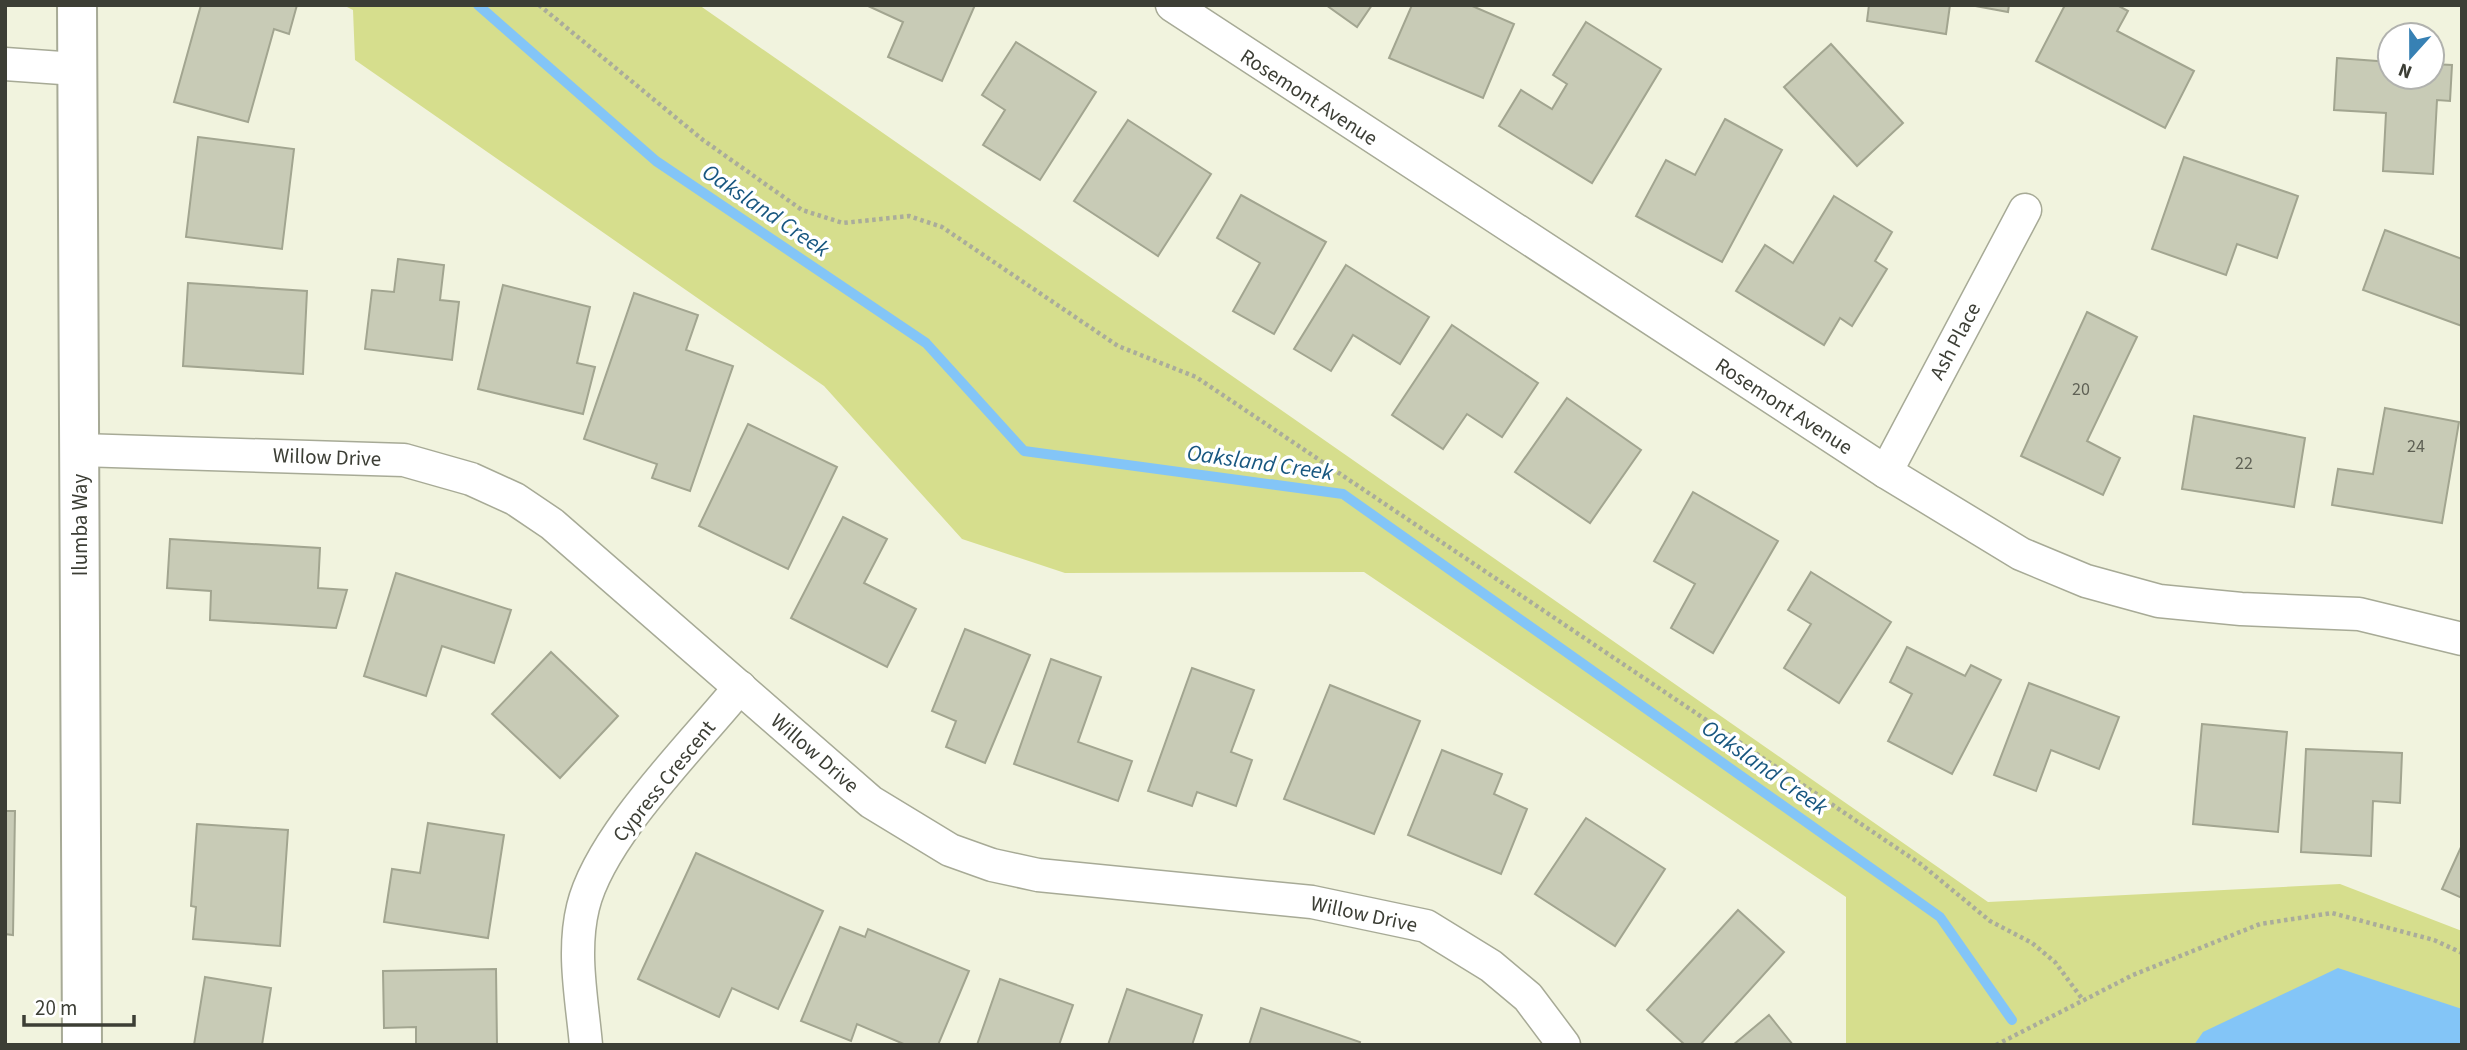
<svg xmlns="http://www.w3.org/2000/svg" width="2467" height="1050" font-family="'Source Sans 3',sans-serif">
<rect width="100%" height="100%" fill="#f1f3de"/>
<path fill="#d6de8d" d="M343,5h356l1289,897 352,-18 122,47v114h-616v-148l-482,-325 -299,1 -103,-34 -138,-153 -469,-326 -2,-50z"/>
<path fill="#83c5f7" d="M2338,968l124,41v36h-268l9,-13z"/>
<g fill="none" stroke-linecap="round" stroke-linejoin="round">
<path stroke="#83c5f7" stroke-width="10" d="M478,5l178,156 270,182 98,108 319,43 597,423 72,103"/>
</g>
<g fill="#c8cbb6" stroke="#a2a590" stroke-width="2">
<path d="M201,5h96l-8,29 -15,-5 -26,93 -74,-20z"/>
<path d="M866,5h109l-33,76 -54,-24 15,-35z"/>
<path d="M1326,5h46l-15,22z"/>
<path d="M1412,5h58l44,19 -31,74 -94,-40z"/>
<path d="M1869,5h81l-4,29 -79,-13z"/>
<path d="M1970,5h39l-1,7z"/>
<path d="M2065,5h52l11,6 -11,20 77,40 -29,57 -129,-67z"/>
<path d="M1586,22l75,47 -69,114 -93,-57 22,-36 31,19 15,-25 -14,-9z"/>
<path d="M1016,42l80,50 -56,88 -57,-35 22,-35 -23,-15z"/>
<path d="M1831,44l72,79 -46,43 -73,-79z"/>
<path d="M2337,58l53,4v15h42v-13l20,1 -2,36 -13,-1 -4,74 -50,-3 3,-58 -52,-3z"/>
<path d="M1725,119l57,31 -60,112 -86,-46 30,-56 29,15z"/>
<path d="M1128,120l83,54 -53,82 -84,-55z"/>
<path d="M198,137l96,12 -12,100 -96,-12z"/>
<path d="M2184,157l114,39 -21,62 -40,-14 -11,31 -74,-26z"/>
<path d="M1241,195l85,47 -52,92 -41,-23 27,-48 -43,-25z"/>
<path d="M1834,196l58,36 -17,29 12,8 -35,57 -12,-8 -16,27 -88,-54 29,-46 28,18z"/>
<path d="M2385,230l77,29v67l-99,-36z"/>
<path d="M398,259l46,6 -4,35 19,2 -7,58 -87,-11 7,-59 22,2z"/>
<path d="M1346,265l83,52 -29,47 -47,-29 -22,36 -37,-22z"/>
<path d="M188,283l119,8 -4,83 -120,-8z"/>
<path d="M503,285l87,22 -13,56 18,4 -12,47 -105,-25z"/>
<path d="M634,293l64,22 -12,35 47,16 -43,125 -38,-13 5,-14 -73,-25z"/>
<path d="M2087,312l50,25 -50,104 33,17 -17,37 -82,-39z"/>
<path d="M1452,325l86,58 -36,54 -35,-23 -24,35 -51,-34z"/>
<path d="M1567,398l74,52 -51,73 -75,-51z"/>
<path d="M2385,408l74,14 -17,101 -110,-18 6,-36 35,5z"/>
<path d="M2194,416l111,22 -11,69 -112,-18z"/>
<path d="M748,424l89,43 -49,102 -89,-43z"/>
<path d="M1693,492l85,49 -65,112 -42,-25 24,-44 -41,-23z"/>
<path d="M843,517l44,22 -23,44 52,26 -29,58 -96,-49z"/>
<path d="M170,539l150,9 -2,40 29,2 -11,38 -126,-8 1,-29 -44,-3z"/>
<path d="M1811,572l80,50 -52,81 -55,-35 27,-44 -23,-14z"/>
<path d="M396,573l115,37 -17,53 -52,-17 -16,50 -62,-20z"/>
<path d="M965,629l65,26 -45,108 -39,-16 10,-26 -24,-10z"/>
<path d="M1907,647l58,29 6,-11 30,15 -49,94 -64,-33 24,-47 -22,-12z"/>
<path d="M551,652l67,64 -58,62 -68,-64z"/>
<path d="M1051,659l50,18 -23,65 54,19 -14,40 -104,-37z"/>
<path d="M1192,668l62,22 -23,62 21,8 -16,46 -39,-14 -5,14 -44,-15z"/>
<path d="M2029,683l90,34 -20,52 -48,-19 -15,41 -42,-16z"/>
<path d="M1330,685l90,36 -46,113 -90,-35z"/>
<path d="M2202,724l85,8 -9,100 -85,-8z"/>
<path d="M2306,749l96,4 -2,50 -27,-2 -2,55 -70,-4z"/>
<path d="M1442,750l60,24 -8,20 33,15 -26,65 -93,-39z"/>
<path d="M5,811h10l-2,124 -8,-1z"/>
<path d="M1586,818l79,51 -50,77 -80,-52z"/>
<path d="M428,823l76,12 -16,103 -104,-16 8,-53 28,4z"/>
<path d="M197,824l91,6 -8,116 -87,-7 3,-32 -5,-1z"/>
<path d="M2462,845v53l-20,-9z"/>
<path d="M696,853l127,58 -45,98 -46,-21 -13,29 -81,-38z"/>
<path d="M1738,910l46,42 -84,93h-15l-38,-35z"/>
<path d="M840,927l25,10 3,-8 101,42 -31,74h-32l-49,-21 -6,17 -50,-20z"/>
<path d="M496,969l1,76h-81v-18l-32,1 -1,-57z"/>
<path d="M205,977l66,11 -9,57h-68z"/>
<path d="M1000,979l73,26 -14,40h-82z"/>
<path d="M1127,989l75,26 -10,30h-84z"/>
<path d="M1261,1008l99,34 -1,3h-110z"/>
<path d="M1769,1015l24,30h-60z"/>
</g>
<g fill="none" stroke-linecap="round" stroke-linejoin="round">
<g stroke="#a7aa96" stroke-width="35">
<g id="street">
<path d="M1172,5l714,467 135,82 65,27 73,20 82,8 118,5 103,25"/>
<path d="M5,64l71,5"/>
<path d="M80,450l324,10 67,19 44,20 37,25 319,278 79,48 42,15 46,10 274,27 114,24 65,40 37,31 36,48"/>
<path d="M1886,472l139,-262"/>
<path d="M586,1045c-4,-45 -14,-93 -3,-138 17,-71 110,-162 157,-220"/>
</g>
</g>
<g stroke="#a7aa96" stroke-width="42">
<path id="secondary" d="M77,5l5,1040"/>
</g>
<g stroke="#aaac9b" stroke-width="4.5" stroke-dasharray="3.5 3.5" stroke-linecap="butt">
<path d="M539,5l164,135 99,70 41,13 66,-7 33,11 176,119 78,31 726,488 68,56 42,22 23,19 28,38"/>
<path d="M1996,1045l137,-70 127,-51 72,-11 102,27 28,13"/>
</g>
<use href="#street" stroke="#fff" stroke-width="32"/>
<use href="#secondary" stroke="#fff" stroke-width="38"/>
</g>
<g text-anchor="middle" stroke-width="7" stroke-linejoin="round" paint-order="stroke">
<g font-size="18" fill="#5f6155">
<text x="2081" y="395">20</text>
<text x="2416" y="452">24</text>
<text x="2244" y="469">22</text>
</g>
<g font-size="21" fill="#3c3e35" stroke="#fff">
<text transform="translate(1309 97) rotate(33)" y="7">Rosemont Avenue</text>
<text transform="translate(1955 341) rotate(-62)" y="7">Ash Place</text>
<text transform="translate(1784 406) rotate(33)" y="7">Rosemont Avenue</text>
<text transform="translate(327 457) rotate(2)" y="7">Willow Drive</text>
<text transform="translate(80 525) rotate(-90)" y="7">Ilumba Way</text>
<text transform="translate(815 753) rotate(41)" y="7">Willow Drive</text>
<text transform="translate(664 781) rotate(-51)" y="7">Cypress Crescent</text>
<text transform="translate(1364 914) rotate(12)" y="7">Willow Drive</text>
</g>
<g font-size="23" font-style="italic" fill="#185780" stroke="#fff">
<text transform="translate(766 210) rotate(34)" y="8">Oaksland Creek</text>
<text transform="translate(1260 462) rotate(8)" y="8">Oaksland Creek</text>
<text transform="translate(1765 767) rotate(35)" y="8">Oaksland Creek</text>
</g>
</g>
<rect width="2467" height="1050" fill="none" stroke="#3c3e35" stroke-width="14"/>
<g transform="translate(2411 56) rotate(201)"><circle r="33" fill="#ffffff" stroke="#b1b2ae" stroke-width="2"/>
<path d="M0-5L12 26L0 18L-12 26Z" fill="#3781b4"/>
<text y="-10" font-size="19" font-weight="bold" text-anchor="middle" fill="#3c3e35">N</text>
</g>
<path d="M24 1015v10h110v-10" fill="none" stroke="#3c3e35" stroke-width="3.5"/>
<text x="35" y="1015" font-size="21" fill="#3c3e35" stroke="#ffffff" stroke-width="5" paint-order="stroke">20 m</text>
</svg>
